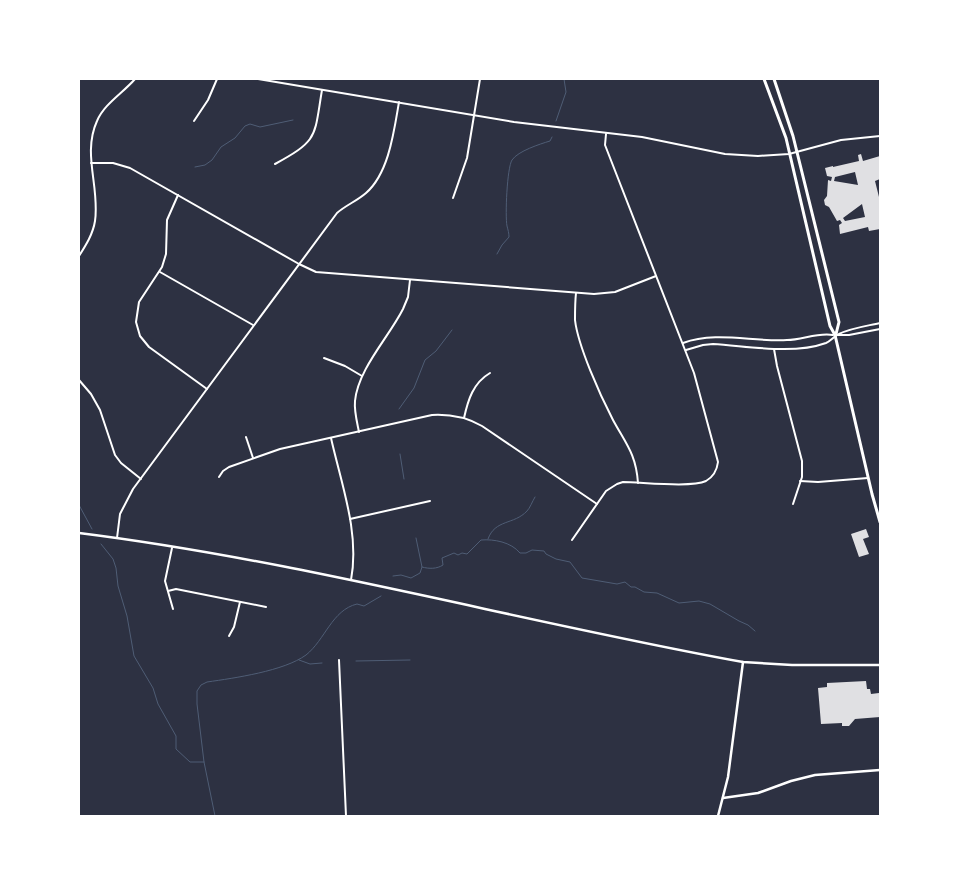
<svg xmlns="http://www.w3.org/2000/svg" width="959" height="895" font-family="'Playfair Display',serif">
<rect width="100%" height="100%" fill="#2d3142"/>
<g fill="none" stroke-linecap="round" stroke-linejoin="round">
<g stroke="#4f5d75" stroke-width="1">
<path d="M556,121l10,-29 -2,-13"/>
<path d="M195,167l10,-2 7,-5 9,-13 14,-9 10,-12 5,-2 10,3 33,-7"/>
<path d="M497,254l5,-9 7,-8c0,-4 -1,-7 -2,-11 -2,-10 0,-58 5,-66 6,-9 28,-16 38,-19l2,-4"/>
<path d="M399,409l15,-21 11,-28 11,-9 16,-21"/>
<path d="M400,454l4,25"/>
<path d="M79,505l13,24"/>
<path d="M488,539c7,-20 26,-14 39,-28 3,-3 5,-9 8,-14"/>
<path d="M101,544l12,15 3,9 2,18 9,30 7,40 19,32 5,16 18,32v13l14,13h14"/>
<path d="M422,567c7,2 15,2 21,-2l-1,-7c4,-2 8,-3 12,-5l4,2 4,-2 5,1 14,-14c13,-1 30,2 39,13h6l6,-3 12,1 2,3 10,5 14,3 12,16 35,6 8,-2 6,5h4l9,5 13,1 22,10 20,-2 11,3 29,17 9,4 7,6"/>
<path d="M393,576l8,-1 10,3 9,-5 2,-6 -6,-29"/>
<path d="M299,660l11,4 12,-1"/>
<path d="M356,661l54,-1"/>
<path d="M215,816l-11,-54 -7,-58v-13l4,-6 6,-3c28,-4 77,-11 99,-27 19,-15 26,-45 51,-51l7,2 17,-10"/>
</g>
</g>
<g fill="#e0e0e3" fill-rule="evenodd">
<path d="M861,154l2,7 17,-5v23l-5,2 5,20v28l-11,2 -1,-4 -28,7 -1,-9 3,-2 -2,-3 -3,1 -8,-14 -4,-2 -1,-5 3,-4 1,-16 3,1 1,-4 -5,-1 -2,-8 8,-2v1l26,-6 -1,-6zM855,172l3,13 -24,-4 1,-4zM862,204l3,13 -20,4 -2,-3z"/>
<path d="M866,529l3,8 -6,2 6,15 -10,3 -8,-23z"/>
<path d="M866,681l1,8h3l1,5 8,-1 1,24 -25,2 -6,7h-7v-3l-21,1 -3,-36 9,-1v-4z"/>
</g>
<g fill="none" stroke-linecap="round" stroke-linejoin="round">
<g stroke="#fff" stroke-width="2">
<path d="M258,79l256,43 128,15 83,17 33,2 31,-2 52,-14 39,-4"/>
<path d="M194,121l14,-21 9,-21"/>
<path d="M91,163h22l17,5 169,96 17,8 278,22 21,-2 41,-16"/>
<path d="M275,164c44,-24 39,-27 47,-74"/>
<path d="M178,195l-11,25 -1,34 -4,13 -23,35 -3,20 4,14 9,11 58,42"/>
<path d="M453,198l14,-40 13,-79"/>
<path d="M79,256c7,-11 14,-22 16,-35 5,-34 -13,-67 2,-100 7,-17 26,-28 38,-42"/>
<path d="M160,272l93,53"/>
<path d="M576,293c-1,9 -1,18 -1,27 3,26 25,75 38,100 13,24 23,34 25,63"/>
<path d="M838,335h11l31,-6"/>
<path d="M683,343c33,-12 69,-1 104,-3 15,0 31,-8 46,-5"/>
<path d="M774,349l3,17 25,95v16l-9,27"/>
<path d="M686,350l17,-5 10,-1c35,2 80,11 113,-1 5,-2 8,-7 13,-9 12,-6 28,-8 41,-11"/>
<path d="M324,358l21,8 17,10"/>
<path d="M79,380l12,14 9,16 15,45 6,8 20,16"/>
<path d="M464,418c4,-18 9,-35 26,-45"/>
<path d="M359,432c-2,-10 -5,-21 -4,-31 3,-32 34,-64 48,-92l5,-12 2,-17"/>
<path d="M246,437l7,21"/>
<path d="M331,438c10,45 29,95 20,142"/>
<path d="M219,477l4,-6 6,-4 51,-18 152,-34c18,-1 34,2 50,11l115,78"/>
<path d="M800,481l18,1 50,-4"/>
<path d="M350,519l80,-18"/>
<path d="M117,538l3,-24 13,-25 204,-276c9,-8 20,-12 29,-20 23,-20 28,-62 33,-91"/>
<path d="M572,540l34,-49 11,-7 6,-2c18,0 68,6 83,-1 7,-4 11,-11 12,-19l-24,-89 -89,-228 1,-11"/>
<path d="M172,548l-7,33 8,28"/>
<path d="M168,591l8,-2 90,18"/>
<path d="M229,636l5,-9 6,-25"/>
<path d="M339,660l7,156"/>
</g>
<g stroke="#fff" stroke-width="2.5">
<path d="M79,533c224,28 442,89 664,129l49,3h88"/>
<path d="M723,798l35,-5 33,-12 24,-6 65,-5"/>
<path d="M718,816l10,-39 15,-115"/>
</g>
<g stroke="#fff" stroke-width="3">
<path d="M764,79l22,59 44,188 5,9 37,159 8,28"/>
<path d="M774,79l19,57 46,186 -3,12"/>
</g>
</g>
<rect width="959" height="895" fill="none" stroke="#ffffff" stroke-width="160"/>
</svg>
